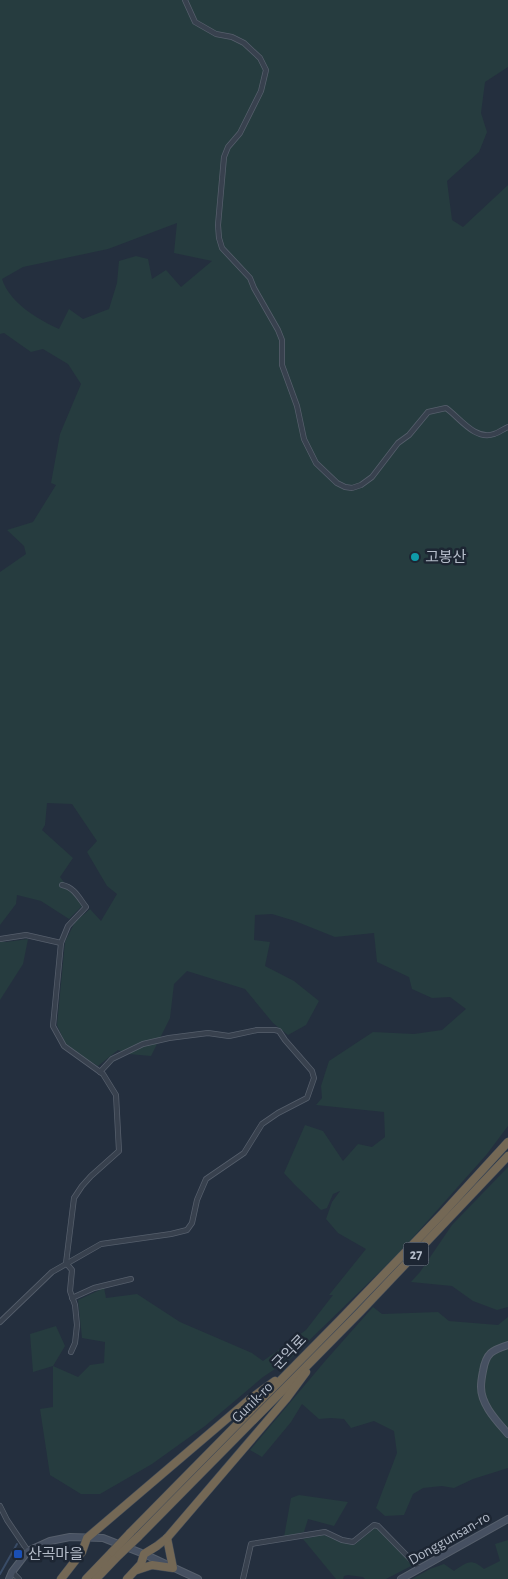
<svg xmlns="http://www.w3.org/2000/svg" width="508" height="1579" font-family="'Alegreya Sans','Noto Sans KR',sans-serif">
<rect width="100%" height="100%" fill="#242f3e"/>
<g fill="#263c3f" fill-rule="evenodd">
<path d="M0,0h508v67l-23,15 -4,31 6,19 -8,20 -32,29 5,39 11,7 45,-42v941l-21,28 -86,97 -44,43 -67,65 -27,18 -58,49 -53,38 -52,30h-19l-31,-19 -10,-66 13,-2v-41l-20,6 -3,-38 26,-8 9,20 -12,20 25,11 12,-12 14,-2 1,-21 -23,-4 -4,-38 26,-12 2,10 31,-4 43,28 72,31 11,8 43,-31 27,-35h-4l37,-46 -28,-16 -12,-14 6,-17 8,-11 -7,3 -6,14 -6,2 -26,-25 -11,-12 21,-48 18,6 20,30 15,-17 14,3 13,-10 -1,-25 -68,-7 6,-7 -1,-12 8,-25 44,-29 41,2 28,-4 24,-21 -16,-12 -18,1 -20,-9 -3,-12 -32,-15 -3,-29 -39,4 -40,-16 -23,-7 -17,1 -1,25 16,2 -5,24 29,15 25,20 -13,24 -18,10 -15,-12 -28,-34 -58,-18 -13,13 -4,34 -19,38 -23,-2 -10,-4 -20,16 -15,-9 -18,-14 -8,-18 8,-83 10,-20 15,-13 11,12 16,-27 -10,-8 -20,-34 10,-11 -25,-37 -25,-1 -2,22 -3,5 31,28 -13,19 22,29 -13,13 -28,-18 -24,-6 -1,9 -16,21v-353l26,-18 -2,-8 -17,-16 26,-8 23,-37 -5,-2 9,-49 21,-50 -13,-20 -25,-15 -12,3 -27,-19 -4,1zM177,223l-3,30 38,8 -31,26 -15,-17 -14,9 -4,-20 -12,-3 -17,5 -2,22 -8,26 -26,10 -14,-10 -10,20c-22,-10 -49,-26 -57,-50l21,-12 85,-18z"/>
<path d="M28,939l-5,25 -23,36v-59l6,1z"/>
<path d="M508,1167v140l-11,3 -24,-9 -21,-15 -41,-4 9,-10 32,-47z"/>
<path d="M373,1307l9,7 56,-2 11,9 49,4 10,-8v151l-35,11 -19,9 -12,-2 -19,2 -10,6 -9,21 -19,1 -9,-8 21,-55 -3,-22 -20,-10 -23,7 -7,-9 -13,-1 -12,1 -17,-15 -11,18 -29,35 -12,-7 76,-90z"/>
<path d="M299,1495l49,7 -14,24 -26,-7 -4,13 -20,5 7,-39z"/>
<path d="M376,1527l37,38 -27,14h-21l-2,-2 -15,-2 -4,1 -1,3h-7l-33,-40 21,-4 16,7 14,3z"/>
<path d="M508,1540v39h-96l18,-10 14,-5 10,7c13,-9 17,-13 30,-2l16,-8 -5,-17z"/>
</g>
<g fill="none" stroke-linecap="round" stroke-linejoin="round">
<path stroke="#394c67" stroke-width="2" d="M0,1574l17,-30"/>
<g stroke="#565f6c" stroke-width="6">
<g id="street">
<path d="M185,0l10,22 21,12 16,3 12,6 16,15 6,12 -5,21 -21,42 -12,14 -4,10 -6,68 1,13 3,10 28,30 4,10 24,42 4,10v25l15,41 7,33 12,24 21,20 8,4 7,1 9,-3 11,-8 26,-34 11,-8 19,-23 18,-4c13,9 29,33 48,26 4,-1 9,-5 14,-7"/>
<path d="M62,885c12,2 17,13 24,22l-18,19 -7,17 -8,83 11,20 39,28 13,21 3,56 -28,25 -9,10 -8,12 -8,65 6,7 -2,21 5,14 2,20 -2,18 -4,9"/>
<path d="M0,939l26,-4 35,8"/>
<path d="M72,1298l22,-10 37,-9"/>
<path d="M0,1322l52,-50 49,-28 70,-10 16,-4 5,-7 5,-23 9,-21 38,-26 18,-29 16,-11 29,-15 7,-20 -2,-7 -27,-31 -6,-9 -4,-1h-18l-28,6 -21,-3 -39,5 -26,6 -31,15 -12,13"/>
<path d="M0,1506l7,14 21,31"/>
<path d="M12,1572l7,7"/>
<path d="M243,1579l8,-35 74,-12 17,8 11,2 21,-17 4,1 42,43"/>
</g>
</g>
<g stroke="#565f6c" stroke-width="8">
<g id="secondary">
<path d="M508,1345c-16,5 -22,8 -25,26 -1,5 -2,11 -2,16 0,18 16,34 27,47"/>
<path d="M9,1579l3,-7 16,-21 22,-10 20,-4 33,1 41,16 54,25"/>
<path d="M401,1579l107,-60"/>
</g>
</g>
<g stroke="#434c59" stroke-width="9">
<g id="highway">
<path d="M130,1533l209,-212 104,-108 65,-71"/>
<path d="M138,1537l222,-225 148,-156"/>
<path d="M137,1570l15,-5 21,3 -6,-30"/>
<path d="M61,1579l21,-27 5,-14 163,-139 25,-18"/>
<path d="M86,1579l26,-27"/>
<path d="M96,1579l23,-24"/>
<path d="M127,1579l14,-15 3,-10 13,-8 10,-8 119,-139 20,-27"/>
</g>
</g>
<use href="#street" stroke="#38414e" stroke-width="4.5"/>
<use href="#secondary" stroke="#465061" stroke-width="6"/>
<use href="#highway" stroke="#746855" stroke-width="8"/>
<g stroke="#434c59" stroke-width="9" stroke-linecap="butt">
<g id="highway-bridge">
<path d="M112,1552l18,-19"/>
<path d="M119,1555l19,-18"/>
</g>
</g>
<use href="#highway-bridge" stroke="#746855" stroke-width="8"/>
</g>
<circle fill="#0f9aa8" stroke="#1d2633" stroke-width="2" cx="415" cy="557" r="5"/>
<rect fill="#1a4fb4" stroke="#1d2633" stroke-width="2" x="13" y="1549" width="10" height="10" rx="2.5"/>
<g text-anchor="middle" stroke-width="5" stroke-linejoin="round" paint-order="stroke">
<rect fill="#1d2633" stroke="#878f9c" stroke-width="1" x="403.5" y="1242.5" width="25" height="23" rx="4"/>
<g font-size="14" font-weight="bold" fill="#b4bcc9">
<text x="416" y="1259">27</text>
</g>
<g font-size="15" fill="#b4bcc9" stroke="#1d2633" text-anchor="start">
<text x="425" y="562">고봉산</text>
<text x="28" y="1559">산곡마을</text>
</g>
<g font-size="15" fill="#b4bcc9" stroke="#1d2633">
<text transform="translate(289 1352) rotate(-46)" y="5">군익로</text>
<text transform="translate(252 1402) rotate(-45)" y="5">Gunik-ro</text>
<text transform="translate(449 1538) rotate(-30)" y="5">Donggunsan-ro</text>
</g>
</g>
</svg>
